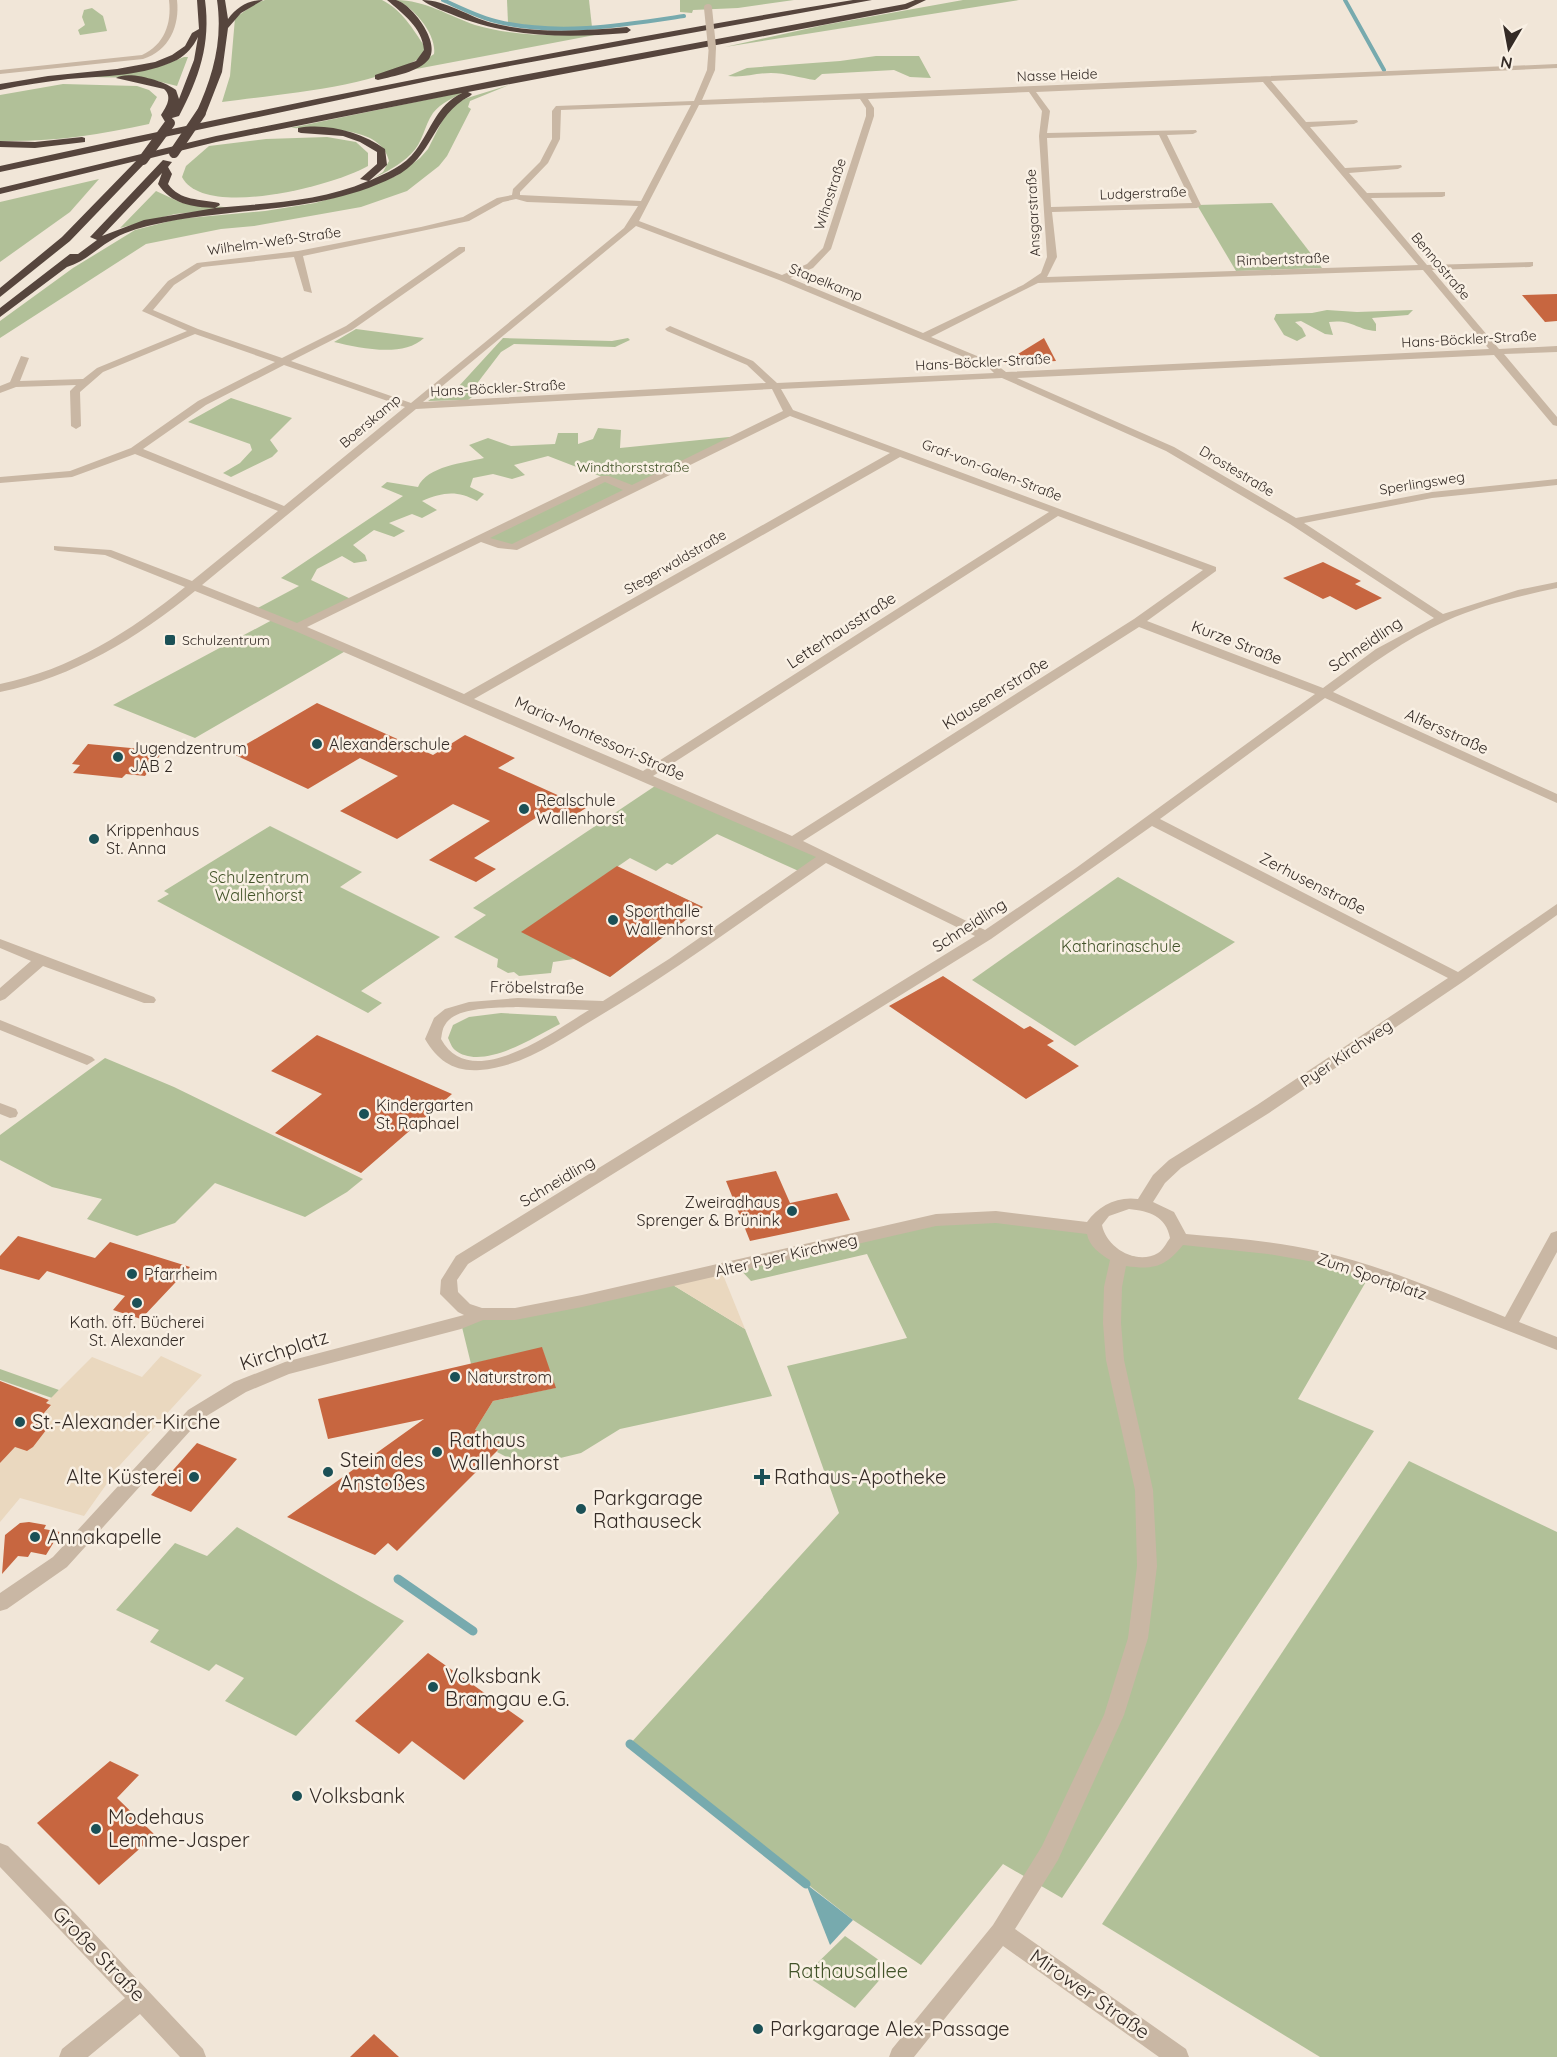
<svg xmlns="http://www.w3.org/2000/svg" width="1557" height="2057" font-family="Quicksand,sans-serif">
<rect width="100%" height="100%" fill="#f1e6d8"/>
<g fill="#b1c098">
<path d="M265,0h117c20,10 31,29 43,47l-2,9c-47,32 -144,38 -201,46l8,-26 5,-58 21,-15z"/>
<path d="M396,0c29,0 53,16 79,25 41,12 84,11 125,9l-189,36 23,-16c3,-19 -20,-47 -38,-54z"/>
<path d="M507,0h82l3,27h-49l-35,-4z"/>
<path d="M680,0h114l-56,8 -45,2 -1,3 -12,-1z"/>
<path d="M963,0h56l-294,47 99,-22z"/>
<path d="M92,8l11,8 4,15 -27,4 -2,-5 7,-5 -3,-8 2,-7z"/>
<path d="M876,56h43l12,22 -21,-1 -16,-7 -72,4 -7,6c-14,-2 -30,-7 -44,-7 -15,0 -28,5 -43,3l19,-8 93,-7z"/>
<path d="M184,57h4l-11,29 -32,-8 -57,-1 76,-12z"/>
<path d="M63,84l74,2 12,4 8,7 -7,12 2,6 -3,9c-52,11 -95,18 -149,17v-46z"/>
<path d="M509,85l-39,16 -2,6 3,2 -24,47 -8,10 -32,25 -46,16 -107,19 -33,3 -75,15 -146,94v-17l73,-53 62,-38 43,-11 87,-8 50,-8 39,-11 42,-16 24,-18 8,-9 19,-38 17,-12z"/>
<path d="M464,92c-11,6 -23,11 -31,21 -9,13 -10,30 -22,41 -11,11 -25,18 -39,25l11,-7 6,-11c-7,-36 -70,-32 -99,-33z"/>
<path d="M327,137l29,5 12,11v13c-32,19 -164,54 -186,11l4,-11 23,-20 57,-7z"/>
<path d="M99,179l-29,33 -70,50v-60z"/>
<path d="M156,191l26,12 52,5 -59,6 -55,14z"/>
<path d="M1272,203l50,65 -86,3 -39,-66z"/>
<path d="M1327,310l30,2 56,-2 -5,5 -36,3 4,6v7c-19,-1 -24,-12 -47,-9l4,13 -8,-1 -24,-13 -6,1 7,6 4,8 -9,5 -13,-6 -10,-16 2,-5 36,-1z"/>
<path d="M356,329l68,9c-21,20 -64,10 -90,4z"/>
<path d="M503,338l109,3 16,-3 2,2 -15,7 -101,-3 -13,8 -29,38 57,-1 3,2 -56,3 -8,6 -40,1 15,-11 16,-4z"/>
<path d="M231,398l61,20 -22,22 8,11 -6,6 -41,20 -8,-4 17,-10 12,-13 -2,-6 -62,-22z"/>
<path d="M598,428l23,2 -1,18 119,-12 -226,112 -32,-10 124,-60 -57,-22 -34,9 11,10 -13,4 -19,-5 -20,4 -3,9 14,7 -7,7c-20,-11 -34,-9 -55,0l15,9 -15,8 -10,-4 -23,9 16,8 -11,6 -20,-7 -21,15 12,10 2,6 -13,2 -12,-7 -25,13 -6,11 42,20 -55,27 51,22 -154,89 -82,-33 161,-86 -20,-9 45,-24 -18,-8 122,-82 -22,-9 6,-5 31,5c9,-21 46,-24 66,-29l-15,-13 19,-7 23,8 44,-2 3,-11h20v11l15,-5z"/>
<path d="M658,784l169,72 -24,17 -86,-39 -45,31 -5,-2 -11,8 -26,-13 -13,9 86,40 -93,70 -36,-18 -21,3 -2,11 -32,3 -5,-4 -6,1 -11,-6 1,-8 -44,-22 32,-22 -13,-7z"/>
<path d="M270,826l92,46 -22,15 100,50 -79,54 21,12 -14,10 -211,-112 12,-7 -5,-3z"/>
<path d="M1118,877l117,65 -160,104 -103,-66z"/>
<path d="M501,1013l55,3 4,8c-24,12 -78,48 -105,26 -3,-2 -5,-8 -7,-12l5,-13 16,-8z"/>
<path d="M105,1058l69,29 189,92 -16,13 -42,25 -90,-34 -40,40 -38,13 -50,-17 15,-20 -50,-12 -52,-27v-25z"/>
<path d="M972,1215l121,14 11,21 50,11 25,-22 98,10 94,24 -73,126 76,32 -312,467 -59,-34 -82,101 -68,-45 -223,-176 209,-231 -52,-147 120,-28 -40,-84 -116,27 -14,-15z"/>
<path d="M668,1282l77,47 27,67 -152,33 -39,24 -29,7 -34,3 -21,-11 6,-8 -30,-11 20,-32 62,-13 -13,-40 -71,16 -10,-41z"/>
<path d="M0,1369l59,21 -7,8 -52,-18z"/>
<path d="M1409,1461l148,71v525h-237l-218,-133z"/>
<path d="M237,1527l167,94 -108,115 -71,-35 19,-23 -28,-14 -7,7 -59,-29 9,-12 -43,-20 59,-67 32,13z"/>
<path d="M845,1936l45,32 -35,40 -50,-33z"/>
</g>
<g fill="#ead8bf">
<path d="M721,1270l24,59 -77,-47z"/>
<path d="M161,1356l41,19 -82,90 -36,51 -64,-18 -20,24v-59l12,-15 35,-18 -9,-11 13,-13 -4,-4 45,-45 50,20z"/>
</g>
<path fill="#77aaae" d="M806,1884l47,36 -23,25z"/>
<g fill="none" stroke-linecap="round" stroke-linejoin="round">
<g stroke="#77aaae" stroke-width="4">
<path d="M443,0c18,8 37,18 56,22 61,14 125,3 185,-6"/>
<path d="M1345,0l39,70"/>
</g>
<g stroke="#77aaae" stroke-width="9">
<path d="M398,1579l75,52"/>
<path d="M630,1744l176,140"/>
</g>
</g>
<g fill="#c76640">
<path d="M1557,294v27l-12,1 -23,-27z"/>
<path d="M1044,338l12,23 -54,3z"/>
<path d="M1323,562l38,19 -6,3 27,14 -26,12 -26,-14 -7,3 -40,-21z"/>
<path d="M317,703l116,52 32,-20 50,23 -17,10 88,40 -17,11 -21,-9 -74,48 22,11 -20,13 -47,-22 61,-39 -37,-17 -56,35 -57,-28 58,-35 -38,-18 -52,31 -77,-36z"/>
<path d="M88,744l75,7 -18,25 -19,-2 -4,4 -49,-5 7,-8 -8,-1z"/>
<path d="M617,866l86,41 -93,70 -89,-45z"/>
<path d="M943,976l81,53 6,-3 24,15 -7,4 32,21 -53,33 -137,-93z"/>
<path d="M317,1035l135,59 -91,79 -86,-40 47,-39 -51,-23z"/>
<path d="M776,1171l14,32 47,-10 13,27 -100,21 -24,-60z"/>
<path d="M18,1236l77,22 15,-16 80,25 -49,52 -28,-9 12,-14 -78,-25 -8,9 -39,-11v-13z"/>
<path d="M542,1347l14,41 -63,13 -18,29 29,14 -107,107 -9,-8 -13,12 -88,-38 137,-98 -96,20 -10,-40z"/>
<path d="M0,1381l49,19 -3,3 5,2 -13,15 12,5 -17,22 -6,4 -12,-4 -15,16z"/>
<path d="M197,1443l40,16 -46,53 -40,-17z"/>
<path d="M29,1522l17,3 -2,4 16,3 -14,23 -15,-3 -3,5 -10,-1 -16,18 3,-39 15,-12z"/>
<path d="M428,1653l96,68 -60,59 -52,-39 -13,13 -44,-33z"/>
<path d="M110,1761l29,14 -22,23 38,37 -56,50 -62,-62z"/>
<path d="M374,2034l25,23h-49z"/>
</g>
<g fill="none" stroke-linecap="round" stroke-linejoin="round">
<g fill="#c9b7a4" fill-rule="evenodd">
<path d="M169,0h8c3,26 -8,51 -34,59l-143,15v-4l142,-15c22,-10 30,-31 27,-55z"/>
<path d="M709,45l7,2 -1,23 -13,30 855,-36v4l-286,13 35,41 51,-2 1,2 -4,2 -44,3 35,41 56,-3 1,2 -4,2 -49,4 18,20 78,-1v4l-3,1 -71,1 56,67 106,-3v4l-3,1 -98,3 67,79 58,-3v6l-53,2 53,63v9l-4,-1 -59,-70 -477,23 157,69 122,71 136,-26 125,-13v6l-125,13 -128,25 139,91 75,-24 39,-8v6c-37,8 -76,17 -111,33 -41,18 -77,45 -113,71l224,102v9l-232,-105 -165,121 298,153 99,-68v11l-93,66 -195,132 -88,55 -16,15 -12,19 21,10 12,22c44,4 89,7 132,17 64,15 126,41 187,66l46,-84 6,-2v21l-38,70 38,15v13l-153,-60 -84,-27 -52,-9 -85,-9c-18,22 -29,25 -57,21l-4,21 -1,36 3,37 29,130 4,76 -9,72 -24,77 -66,145 -43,69 171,120 3,8h-30l-156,-111 -89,111h-25l3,-8 101,-124 49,-79 62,-131 24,-77 9,-72 -2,-76 -29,-130 -3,-37 1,-36 6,-27c-10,-6 -21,-14 -23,-26l-91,-11 -60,3 -354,81 -67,13h-32l-22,9 -172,45 -43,18 -46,28 -133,147 -60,42 -7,2v-18l53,-36 135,-147 46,-28 51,-20 179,-47 -6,-3 -18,-18 1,-14 15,-24 519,-320 -149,-73c-76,52 -151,108 -230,155 -37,22 -71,48 -116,52 -26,2 -42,-9 -55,-31l9,-21 11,-9 24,-7 49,-4 85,3 66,-42 147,-102 -523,-227 -98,-39c-58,47 -121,86 -195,101v-8c70,-14 131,-53 185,-97l-80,-32 -47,-4 -4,-1v-4l57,4 81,31 86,-70 -143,-57 -63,23 -72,6v-6l70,-6 61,-23 67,-47 77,-39 -80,-28 -92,38 -23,20 1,34 -5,3 -5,-3 -1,-35 6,-6 -60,2 -16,6v-7l10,-4 11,-26 8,2 -9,23 63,-2 14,-11 90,-37 -45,-20 26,-30 29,-18 101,-12 123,-24 42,-10 34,-19 15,-3 1,-6 27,-27 12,-23v-28l4,-5 138,-5 13,-31zM1263,82l155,183 -371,12 10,-20 -5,-45 145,-4 4,-3 -34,-70 26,-1 4,-2 -1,-2 -149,3 3,-22 -14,-19zM1029,92l13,19 -3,25 8,121 -6,16 -18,12 -100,48 -133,-55 23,-10 18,-19 43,-133v-8l-6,-9zM860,99l6,9v8l-43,132 -16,16 -25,11 -143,-54 60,-116zM691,105l-50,96 -121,-6v-3l28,-29 12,-24 1,-29zM1159,135l33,68 -141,4 -4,-69zM516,199l11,3 111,4 -14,22 -213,175 -120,-42 61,-31 113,-79v-4h-6l-113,79 -64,32 -84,-29 -45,-19 21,-25 28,-18 92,-10 10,34 8,2 -9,-37 166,-35 34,-19zM636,226l143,54 209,87 6,6 -217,10 -24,-22 -83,-35 -5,3 2,2 80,34 19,18 -343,19zM1423,270l66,79 -483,23 -12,-9 -63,-26 107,-54zM284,365l121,42 -121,99 -141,-57 63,-44zM1002,378l164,73 124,73 144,94 -58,31 -53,39 -176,-67 69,-50v-4l-423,-157 -12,-21zM772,389l11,22 -151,74 -23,-9h-8l-304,147 -95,-38 214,-176zM790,416l100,37 -426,241 -157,-67 174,-85 17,6 19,2zM900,457l149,55 -406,259 -169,-72zM605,482l18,8 -111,54 -22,-6zM1058,516l145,54 -69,49 -342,217 -139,-60zM1139,627l176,67 -239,174 -91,62 -182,-89zM1152,826l296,152 -191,127 -88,55 -16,15 -15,24c-21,-3 -40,7 -51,23l-91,-11 -60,3 -354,81 -67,13h-33l-12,-4 -12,-12 -1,-12 11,-16 523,-325zM518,1007l71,3c-35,21 -118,84 -148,29 1,-4 1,-10 4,-14 10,-19 54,-17 73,-18zM1129,1209c20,2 37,7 41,29 -3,4 -7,12 -12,15 -22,13 -52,-6 -56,-28l7,-9z"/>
<path d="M0,939l154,58 2,3 -2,3h-10l-101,-37 -38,33 -5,2v-13l31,-27 -31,-13z"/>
<path d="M0,1020l92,37 3,3 -8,5 -5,-2 -82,-33z"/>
<path d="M0,1103l16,6 2,4 -2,4 -6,1 -10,-4z"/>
<path d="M0,1843l8,3 66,66 129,137 3,8h-26l-40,-43 -52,43h-29l3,-8 63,-51 -125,-131z"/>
</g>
<g fill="#56453d" fill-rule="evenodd">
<path d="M197,0h8c6,44 -6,78 -26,116l-7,2 1,7h-6l-6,-10c5,-8 12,-18 3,-26l-48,-11c12,-8 49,3 60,12l3,9 15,-39 4,-23c-5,10 -11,17 -21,23 -33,16 -73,16 -109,19 -23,3 -45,6 -68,11v-6l48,-8 69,-7 38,-7 17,-7 13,-9 7,-13 7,-4z"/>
<path d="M217,0h8l3,19c9,-12 20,-19 35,-19l-22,13 -13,15 -6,44 -16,41 -5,3 -5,-3c17,-37 27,-72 21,-113z"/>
<path d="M387,0c3,0 6,0 9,0 16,4 45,43 33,59 -10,13 -35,17 -51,21l-3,-1v-4l41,-14 8,-11c-2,-23 -21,-36 -37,-50z"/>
<path d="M422,0c24,0 47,17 70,23 44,11 90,8 135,4l4,3 -4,3c-61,5 -119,5 -176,-19 -10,-4 -21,-8 -29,-14z"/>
<path d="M853,0h19l-439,80 -433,92v-6c283,-62 567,-119 853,-166z"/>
<path d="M915,0h11l-19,9 -439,83 4,2 -2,2c-38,19 -36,62 -76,81 -76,38 -161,29 -242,48 -14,3 -30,8 -42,16 -15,9 -26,21 -43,26l-67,50v-9l70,-54h8l19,-14 -7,-3 73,-77 9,2 -4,5 4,7 -4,10c12,17 32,15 51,19l1,2 -5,3c51,-5 105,-6 153,-27l-8,-2 17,-15v-12l-17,-10 -17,-6 -42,-3 -3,-1v-4c29,-5 63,4 87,21l2,16 -18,16c17,-8 36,-15 47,-31 16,-22 20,-44 46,-57l-246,49 -69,17 -1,3 -76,79 -70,56v-9l62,-51 74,-76 -136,33v-6l216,-52 291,-58 398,-74zM162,173l-4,11c13,20 34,23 57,24l-71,12 -42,16z"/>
<path d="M82,137l3,1v4l-50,6 -35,-1v-6l35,1z"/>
</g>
<path stroke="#c9b7a4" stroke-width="8" d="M708,8l4,39"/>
<g stroke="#56453d" stroke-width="10">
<path d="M174,153l27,-40"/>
<path d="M143,160l27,-37"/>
</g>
</g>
<g fill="#1b5056" stroke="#f9f0e4" stroke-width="2">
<rect x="164" y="634" width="12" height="12" rx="3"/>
<circle cx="317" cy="744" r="6"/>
<circle cx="118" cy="757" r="6"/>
<circle cx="524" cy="809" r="6"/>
<circle cx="94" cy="839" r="6"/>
<circle cx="613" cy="920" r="6"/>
<circle cx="364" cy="1114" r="6"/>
<circle cx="792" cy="1211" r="6"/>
<circle cx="132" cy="1274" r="6"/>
<circle cx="137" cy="1303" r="6"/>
<circle cx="455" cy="1377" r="6"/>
<circle cx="20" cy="1422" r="6"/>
<circle cx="437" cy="1452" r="6"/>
<circle cx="328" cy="1472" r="6"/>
<circle cx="194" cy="1477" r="6"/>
<path d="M759 1468h6v6h6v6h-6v6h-6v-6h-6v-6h6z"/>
<circle cx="581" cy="1509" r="6"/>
<circle cx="35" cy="1537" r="6"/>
<circle cx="433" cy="1687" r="6"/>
<circle cx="297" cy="1796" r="6"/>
<circle cx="96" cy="1829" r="6"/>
<circle cx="758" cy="2029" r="6"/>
</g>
<g text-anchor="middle" stroke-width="5" stroke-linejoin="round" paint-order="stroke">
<g font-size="14" fill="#342b26" stroke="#f9f0e4">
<text transform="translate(1057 75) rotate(-2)" y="5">Nasse Heide</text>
<text transform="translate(1143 193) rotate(-2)" y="5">Ludgerstraße</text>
<text transform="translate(830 194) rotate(-72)" y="5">Wihostraße</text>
<text transform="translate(1033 213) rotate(-93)" y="5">Ansgarstraße</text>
<text transform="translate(274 241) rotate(-8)" y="5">Wilhelm-Weß-Straße</text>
<text transform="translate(1283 259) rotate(-2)" y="5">Rimbertstraße</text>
<text transform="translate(1441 266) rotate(50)" y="5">Bennostraße</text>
<text transform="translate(826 282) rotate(22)" y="5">Stapelkamp</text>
<text transform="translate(1469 339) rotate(-3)" y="5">Hans-Böckler-Straße</text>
<text transform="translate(983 362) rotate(-3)" y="5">Hans-Böckler-Straße</text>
<text transform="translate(498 388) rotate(-3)" y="5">Hans-Böckler-Straße</text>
<text transform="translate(370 421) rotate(-40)" y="5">Boerskamp</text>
<text transform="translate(992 470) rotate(21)" y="5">Graf-von-Galen-Straße</text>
<text transform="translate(1237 471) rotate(31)" y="5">Drostestraße</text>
<text transform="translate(1422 483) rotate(-9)" y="5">Sperlingsweg</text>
<text transform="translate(675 562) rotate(-30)" y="5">Stegerwaldstraße</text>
</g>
<g font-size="14" fill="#425329" stroke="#f9f0e4">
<text x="633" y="472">Windthorststraße</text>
</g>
<g font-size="14" fill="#342b26" stroke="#f9f0e4" text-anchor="start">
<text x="182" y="645">Schulzentrum</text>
</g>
<g font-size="16" fill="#342b26" stroke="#f9f0e4">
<text transform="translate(841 630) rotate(-33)" y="6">Letterhausstraße</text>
<text transform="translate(1237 642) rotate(21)" y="6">Kurze Straße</text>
<text transform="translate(1365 644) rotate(-34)" y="6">Schneidling</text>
<text transform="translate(995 693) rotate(-32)" y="6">Klausenerstraße</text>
<text transform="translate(1447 731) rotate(24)" y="6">Alfersstraße</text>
<text transform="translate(600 738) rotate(24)" y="6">Maria-Montessori-Straße</text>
<text transform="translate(1313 883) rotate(27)" y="6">Zerhusenstraße</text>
<text transform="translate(969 925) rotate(-33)" y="6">Schneidling</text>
<text transform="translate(537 987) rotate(1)" y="6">Fröbelstraße</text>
<text transform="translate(1346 1053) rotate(-34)" y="6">Pyer Kirchweg</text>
<text transform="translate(557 1181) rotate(-31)" y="6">Schneidling</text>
<text transform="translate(786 1255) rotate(-13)" y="6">Alter Pyer Kirchweg</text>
<text transform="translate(1372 1276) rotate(19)" y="6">Zum Sportplatz</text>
</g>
<g font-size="16" fill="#342b26" stroke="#f9f0e4" text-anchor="start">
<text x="329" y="750">Alexanderschule</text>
<text x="130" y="754">Jugendzentrum<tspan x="130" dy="18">JAB 2</tspan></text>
<text x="536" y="806">Realschule<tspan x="536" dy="18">Wallenhorst</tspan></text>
<text x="106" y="836">Krippenhaus<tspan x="106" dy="18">St. Anna</tspan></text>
<text x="625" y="917">Sporthalle<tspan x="625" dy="18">Wallenhorst</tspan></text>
<text x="376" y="1111">Kindergarten<tspan x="376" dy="18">St. Raphael</tspan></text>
<text x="780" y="1208" text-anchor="end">Zweiradhaus<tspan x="780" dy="18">Sprenger &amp; Brünink</tspan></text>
<text x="144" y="1280">Pfarrheim</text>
<text x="137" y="1328" text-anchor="middle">Kath. öff. Bücherei<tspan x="137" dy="18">St. Alexander</tspan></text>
<text x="467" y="1383">Naturstrom</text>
</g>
<g font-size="16" fill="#425329" stroke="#f9f0e4">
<text x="259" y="883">Schulzentrum<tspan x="259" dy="18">Wallenhorst</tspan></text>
<text x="1121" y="952">Katharinaschule</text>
</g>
<g font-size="20" fill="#342b26" stroke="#f9f0e4">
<text transform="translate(284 1350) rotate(-18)" y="7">Kirchplatz</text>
<text transform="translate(99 1954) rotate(46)" y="7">Große Straße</text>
<text transform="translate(1090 1994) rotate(35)" y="7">Mirower Straße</text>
</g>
<g font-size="20" fill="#342b26" stroke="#f9f0e4" text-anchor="start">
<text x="32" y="1429">St.-Alexander-Kirche</text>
<text x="449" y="1447">Rathaus<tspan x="449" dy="23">Wallenhorst</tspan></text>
<text x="340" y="1467">Stein des<tspan x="340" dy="23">Anstoßes</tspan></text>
<text x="182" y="1484" text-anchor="end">Alte Küsterei</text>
<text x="774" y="1484">Rathaus-Apotheke</text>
<text x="593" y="1505">Parkgarage<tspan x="593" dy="23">Rathauseck</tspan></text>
<text x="47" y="1544">Annakapelle</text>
<text x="445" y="1683">Volksbank<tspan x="445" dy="23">Bramgau e.G.</tspan></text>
<text x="309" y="1803">Volksbank</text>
<text x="108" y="1824">Modehaus<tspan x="108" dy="23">Lemme-Jasper</tspan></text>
<text x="770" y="2036">Parkgarage Alex-Passage</text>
</g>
<g font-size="20" fill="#425329" stroke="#f9f0e4">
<text x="848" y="1978">Rathausallee</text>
</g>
</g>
<g transform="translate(1509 48) rotate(190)" stroke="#f9f0e4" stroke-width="4.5" paint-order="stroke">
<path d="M0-4.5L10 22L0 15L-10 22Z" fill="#342b26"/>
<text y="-9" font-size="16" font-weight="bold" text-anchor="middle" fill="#342b26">N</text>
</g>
</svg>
